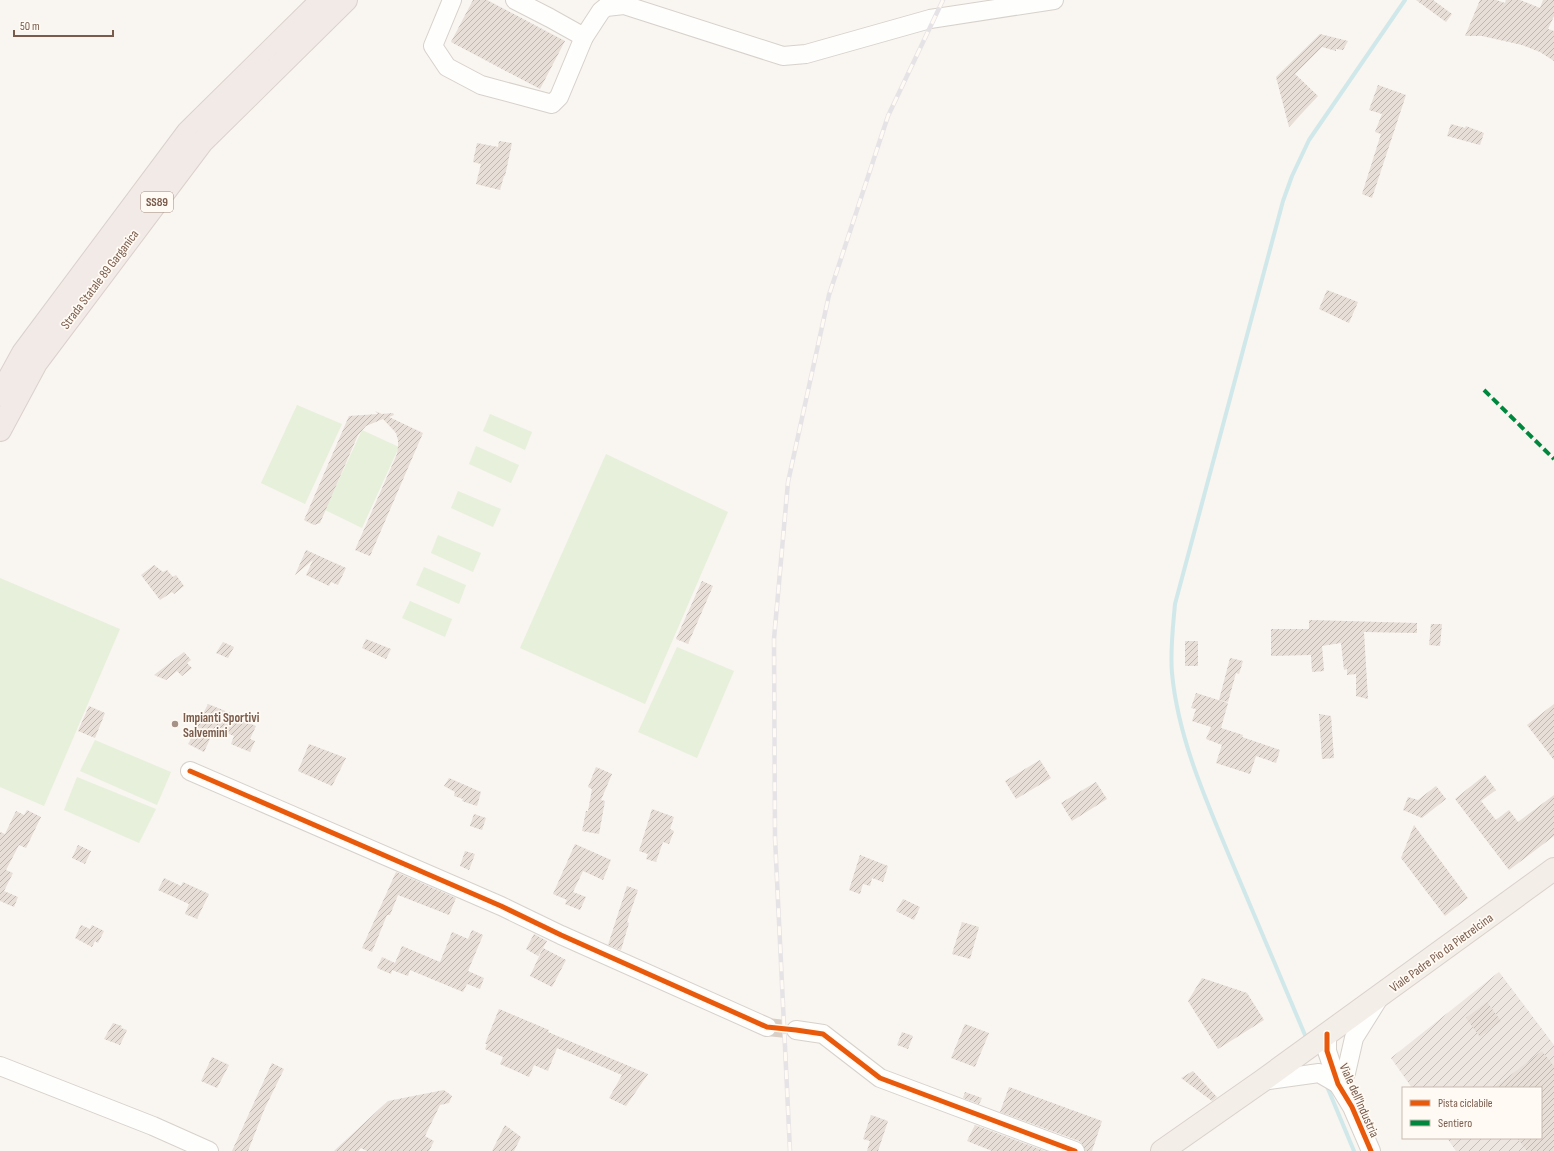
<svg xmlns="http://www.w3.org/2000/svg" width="1554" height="1151" font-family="'Sofia Sans Condensed',sans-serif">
<defs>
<pattern id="industrial-furrows" width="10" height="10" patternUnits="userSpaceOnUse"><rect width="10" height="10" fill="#ede5e0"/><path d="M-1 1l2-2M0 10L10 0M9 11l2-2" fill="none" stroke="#c5bdb8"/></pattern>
<pattern id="building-hatch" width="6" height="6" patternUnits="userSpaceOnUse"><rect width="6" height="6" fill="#e6ded7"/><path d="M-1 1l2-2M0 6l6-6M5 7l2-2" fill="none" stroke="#bfb7b1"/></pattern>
</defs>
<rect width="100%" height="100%" fill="#f9f5f0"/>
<path fill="url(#industrial-furrows)" d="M1499,972l55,73v106h-98l-9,-13h94v-50h-129l-21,-30z"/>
<g fill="#e7f0db">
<path d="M297,405l45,19 -37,80 -44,-21z"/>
<path d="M490,414l42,18 -7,18 -42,-19z"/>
<path d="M362,430l37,17 -37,81 -37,-18z"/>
<path d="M476,446l43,19 -8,18 -42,-19z"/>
<path d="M606,454l122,58 -83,192 -125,-56z"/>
<path d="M458,491l43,18 -8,18 -42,-19z"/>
<path d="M438,535l43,18 -8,19 -42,-19z"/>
<path d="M424,567l42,18 -7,19 -43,-19z"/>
<path d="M0,578l120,51 -76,177 -44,-19z"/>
<path d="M410,601l42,18 -7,18 -43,-19z"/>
<path d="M677,647l57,24 -37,87 -59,-26z"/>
<path d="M95,740l76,32 -14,33 -77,-34z"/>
<path d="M77,777l79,32 -17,34 -75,-33z"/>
</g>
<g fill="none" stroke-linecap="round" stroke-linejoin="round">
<g stroke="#d0e8ea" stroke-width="4">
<path d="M1305,1035c-25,-58 -49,-117 -74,-175 -25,-60 -53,-122 -59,-187 -2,-23 1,-46 3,-69l108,-403 9,-25 17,-36 96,-140"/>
<path d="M1326,1084l28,67"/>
</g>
</g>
<g fill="url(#building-hatch)">
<path d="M473,0h14l78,41 -25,48 -89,-47z"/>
<path d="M1416,0h17l19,14 -6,8z"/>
<path d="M1480,0h16l9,3 1,-3h14l20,8 3,-8h11v16l-6,13 6,2v30l-14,-9 -18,-7 -40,-9h-17z"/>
<path d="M1320,34l28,7 -5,9 -7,-1v2l-14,-4 -27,27 23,22 -29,31 -13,-50z"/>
<path d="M1378,85l28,10 -34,103 -10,-4 19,-60 -6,-2 7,-18 -13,-4z"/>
<path d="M1451,124l14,4 1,-2 18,7 -4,12 -33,-9z"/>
<path d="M499,141l13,2 -7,33h-1l-4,14 -24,-6 5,-20 -8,-2 4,-19 21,4z"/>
<path d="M1327,290l31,12 -9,21 -30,-14z"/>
<path d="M375,411l7,3 11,-1 1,2 -5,2 34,16 -53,123 -15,-6 42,-96 1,-7v-7l-2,-7 -13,-14 -17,7 -8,9 -38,88 -6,2 -10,-5 45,-104 29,-2z"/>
<path d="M306,550l40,18 -8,17 -7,-3 -2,4 -23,-11 7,-15 -18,15z"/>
<path d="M154,565l9,7 4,-2 6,7 3,-2 8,11 -10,8 -2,-2 -12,8 -19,-25z"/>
<path d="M702,581l11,5 -25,58 -12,-5z"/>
<path d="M1309,620l108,3v10l-53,-1 4,67 -12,-3v-22l-9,1v-6l-3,1 -3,-27 -19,3 2,25 -12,1 -1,-17 -40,1v-27h38z"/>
<path d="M1431,624h11l-2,22 -11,-1z"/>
<path d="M366,639l25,10 -5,10 -24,-11z"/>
<rect x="1185" y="641" width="13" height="25"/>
<path d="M223,642l11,5 -6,11 -12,-5z"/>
<path d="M184,652l7,8 -4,3 5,5 -10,8 -5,-5 -11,9 -12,-5z"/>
<path d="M1230,658l13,3 -4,13 -3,-1 -8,29 -9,-2z"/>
<path d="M1196,693l32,10 -7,25 22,7 -1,2 38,13 -4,13 -20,-7 -6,18 -34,-11 6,-18 -16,-6 5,-12 -19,-6 4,-12 -5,-1z"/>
<path d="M208,704l30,12 -1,2 19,8 -6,13 5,2 -5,11 -19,-8 3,-8 -19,-8 -11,24 -16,-8 3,-5 -3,-1 10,-21 3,1z"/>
<path d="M1554,704v56l-27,-35z"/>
<path d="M89,706l16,7 -10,25 -17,-7z"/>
<path d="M1319,714l12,2 3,42 -12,1z"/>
<path d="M309,744l37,14 -14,28 -34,-15z"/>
<path d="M1040,760l11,18 -35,21 -11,-18z"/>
<path d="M596,767l16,7 -11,26 4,1 -6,33 -17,-3 4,-20h2l4,-22 -4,-2z"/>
<path d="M1485,775l11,15 -15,11 15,19 13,-10 9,12 36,-27v41l-45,34 -54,-71z"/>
<path d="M449,778l32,14 -4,14 -15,-5 1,-2 -9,-3 1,-4 -11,-6z"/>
<path d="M1096,782l11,17 -35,22 -11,-18z"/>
<path d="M1436,786l10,13 -24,19 -19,-8 5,-13 10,3z"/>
<path d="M652,809l22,8 -4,12 4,2 -5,13 -6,-2 -7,20 -10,-3 2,-5 -9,-3z"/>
<path d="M27,810l14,7 -15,31 -7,-3 -13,25 7,3 -9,18 14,6 -4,10 -14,-6v-69l5,2 11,-23 8,4z"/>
<path d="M474,814l12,4 -4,12 -12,-4z"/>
<path d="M1414,825l54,73 -23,18 -44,-58z"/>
<path d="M575,844l36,16 -8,20 -20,-9 -10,21 13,5 -6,13 -15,-6 2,-4 -14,-6z"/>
<path d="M78,845l13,6 -6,13 -13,-6z"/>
<path d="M465,851l10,3 -6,16 -9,-4z"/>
<path d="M860,855l28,11 -5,16 -11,-4 -2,8 -7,-2 -3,10 -11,-4z"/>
<path d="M396,872l60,26 -7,17 -51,-20 -8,20h-3l-15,37 -10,-4z"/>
<path d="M164,878l17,8 2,-4 26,12 -12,25 -12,-5 4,-10 -31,-14z"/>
<path d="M627,886l11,4 -11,32 2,1 -8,27 -13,-5z"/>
<path d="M903,899l17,8 -6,13 -18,-9z"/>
<path d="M962,922l17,5 -9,32 -18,-5z"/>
<path d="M81,925l9,4 2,-4 12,6 -6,12 -3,-2 -3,6 -17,-9z"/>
<path d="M472,930l11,5 -15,36 16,7 -4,11 -13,-5 -4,8 -53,-22 -2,6 -16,-6 -1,4 -14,-6 5,-11 13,6 7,-17 38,16 12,-30 16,7z"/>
<path d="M534,934l13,7 -9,15 -12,-7z"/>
<path d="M543,948l23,12 -14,27 -22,-11z"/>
<path d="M1202,978l45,15 17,27 -46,29 -30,-48z"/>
<path d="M1487,1002l14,19 -21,16 -14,-19z"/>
<path d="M499,1009l50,21 -1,2 100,42 -22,32 -17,-8 13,-23 -65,-27 -9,23 -14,-6 -5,12 -29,-13 3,-7 -18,-8 2,-5h-2z"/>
<path d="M113,1023l9,3 -1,2 6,2 -7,15 -16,-6z"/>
<path d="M965,1024l24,9 -14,34 -24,-9z"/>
<path d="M902,1032l11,4 -5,13 -11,-4z"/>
<path d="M1542,1051l12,15v85h-27l-10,-13h24v-50h-47z"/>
<path d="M212,1057l17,8 -12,23 -16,-7z"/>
<path d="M272,1063l12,6 -20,41 -16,41h-16z"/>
<path d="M1193,1071l24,26 -5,4 -31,-23z"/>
<path d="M1009,1087l93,34 -10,30h-7l-2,-6 -4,-4 -79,-29z"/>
<path d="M444,1090l8,6 -3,7 -9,2 -15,31 9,5 -5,10h-62l-6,-3 -3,3h-24l54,-50z"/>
<path d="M965,1092l17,6 -3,6 -16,-6z"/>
<path d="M871,1115l17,6 -10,30h-11l3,-10 -7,-2z"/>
<path d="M505,1125l16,12 -7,14h-22z"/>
<path d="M975,1125l70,26h-53l-25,-10z"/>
</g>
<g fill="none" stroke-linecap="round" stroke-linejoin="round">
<path stroke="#d9cfc7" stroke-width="18" stroke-dasharray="18 9" stroke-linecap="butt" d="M767,1027l29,3"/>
<g stroke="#d7d1cb" stroke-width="20">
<g id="minor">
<path d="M452,0l-19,46 14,21 34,18 71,19 7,-7 25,-60 17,-26 5,-4 18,-2 159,51 23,-2 124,-35 124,-19"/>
<path d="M515,0l35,18 34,19"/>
<path d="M190,771l311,135 60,29 206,92"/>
<path d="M796,1030l27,4 57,44 195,73"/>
<path d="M1327,1034v17l11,33 14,23 19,44"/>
<path d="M0,1066l153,60 56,25"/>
<path d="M1346,1073l8,-35 25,-40"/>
<path d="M1262,1081l57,-8 19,11"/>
</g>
</g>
<g stroke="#dad1cc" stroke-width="24">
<path id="major" d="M1162,1151l100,-70 292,-212"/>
</g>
<g stroke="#dad1cc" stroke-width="24">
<g id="highway">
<path d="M0,395l23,-42 165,-221 134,-132"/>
<path d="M0,430l36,-67 166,-221 144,-142"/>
</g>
</g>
<use href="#minor" stroke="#fefefd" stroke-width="18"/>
<use href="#major" stroke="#f3eee8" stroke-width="22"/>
<use href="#highway" stroke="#f2eae7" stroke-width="22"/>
<g stroke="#e6e3e7" stroke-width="4.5">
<path id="rail" d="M790,1151l-15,-313 -1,-199 14,-157 41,-187 59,-179 55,-116"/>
</g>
<use href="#rail" stroke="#fffaf3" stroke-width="3" stroke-dasharray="9" stroke-linecap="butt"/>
<path stroke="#00873e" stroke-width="4" stroke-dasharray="8 4" stroke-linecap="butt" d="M1484,390l70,69"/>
<g stroke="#fffaf3" stroke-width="8">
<g id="cycleway">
<path d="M190,771l311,135 60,29 206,92 29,3 27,4 57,44 195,73"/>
<path d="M1327,1034v17l11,33 14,23 19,44"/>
</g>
</g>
<use href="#cycleway" stroke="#e8590c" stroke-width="5"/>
</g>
<circle fill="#a69286" stroke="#fffaf3" stroke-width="1.5" cx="175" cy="724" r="4"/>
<g text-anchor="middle" stroke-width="3.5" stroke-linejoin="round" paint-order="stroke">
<rect fill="#fffaf3" stroke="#a28b7f" stroke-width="1" x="141" y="192" width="32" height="20" rx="3"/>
<g font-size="12" font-weight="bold" fill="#7a5c4d">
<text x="157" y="206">SS89</text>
</g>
<g font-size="13" fill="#7a5c4d" stroke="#fffaf3">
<text transform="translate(99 279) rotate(-53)" y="5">Strada Statale 89 Garganica</text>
<text transform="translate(1441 952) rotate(-36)" y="5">Viale Padre Pio da Pietrelcina</text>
<text transform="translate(1360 1100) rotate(66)" y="5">Viale dell'Industria</text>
</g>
<g font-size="13" font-weight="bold" fill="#7a5c4d" stroke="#fffaf3" text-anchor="start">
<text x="183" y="722">Impianti Sportivi<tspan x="183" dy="15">Salvemini</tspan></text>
</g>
</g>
<rect x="1402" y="1087" width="140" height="52" fill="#fffaf3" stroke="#cabbb1"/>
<rect x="1410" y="1100" width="20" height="6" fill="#e8590c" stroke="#cabbb1"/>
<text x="1438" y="1107" font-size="12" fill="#7a5c4d">Pista ciclabile</text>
<rect x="1410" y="1120" width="20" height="6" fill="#00873e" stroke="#cabbb1"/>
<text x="1438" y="1127" font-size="12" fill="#7a5c4d">Sentiero</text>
<path d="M14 30v6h99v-6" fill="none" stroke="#7a5c4d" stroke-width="2"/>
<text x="20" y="30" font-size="12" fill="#7a5c4d" stroke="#fffaf3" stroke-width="3" paint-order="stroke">50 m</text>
</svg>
